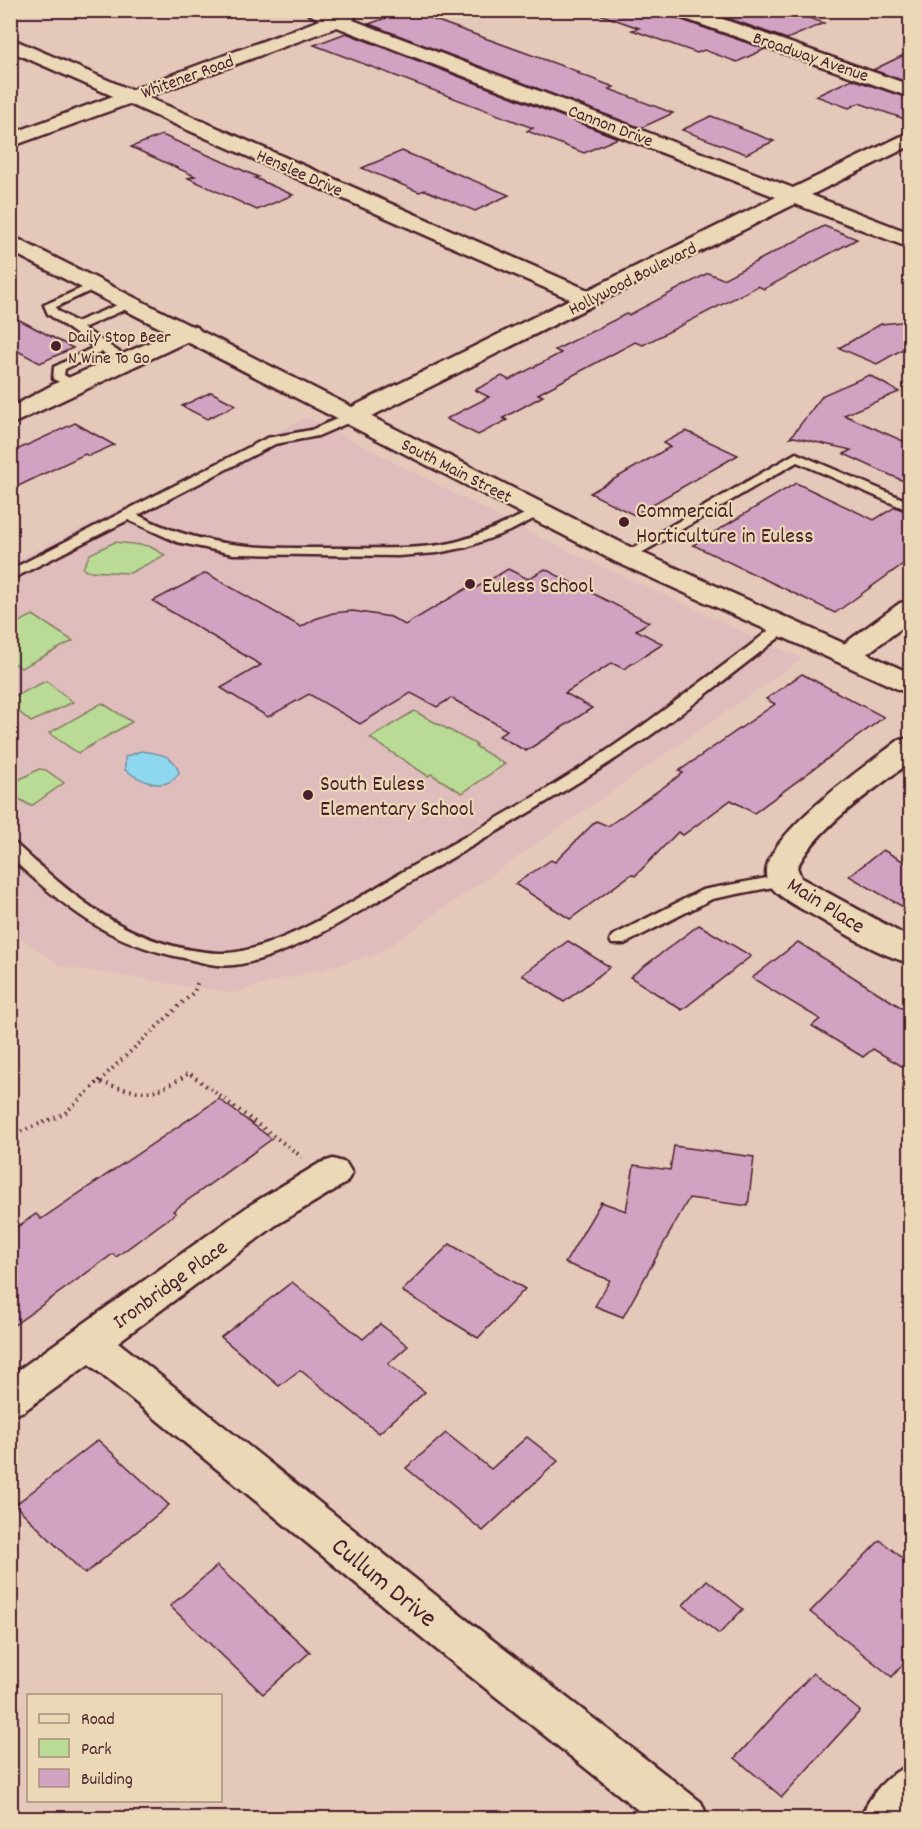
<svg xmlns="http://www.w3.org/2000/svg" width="921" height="1829" font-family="Dekko,sans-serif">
<rect width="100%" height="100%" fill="#e4c8ba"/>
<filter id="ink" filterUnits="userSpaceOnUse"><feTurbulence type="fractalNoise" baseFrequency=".0167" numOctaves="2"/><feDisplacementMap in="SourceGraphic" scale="12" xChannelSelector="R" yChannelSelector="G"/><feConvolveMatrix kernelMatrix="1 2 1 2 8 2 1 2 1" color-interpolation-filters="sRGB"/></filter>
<g filter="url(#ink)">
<path fill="#dfbdbc" d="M307,417l227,118 268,124 -424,295 -147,39 -170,-27 -50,-35v-368z"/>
<g fill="#badb95" stroke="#827d60" stroke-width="1.5">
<path d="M115,542l34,4 16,9 -35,18 -44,-2 -3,-3 7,-14z"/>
<path d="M33,615l40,26 -52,27 -10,-7v-35z"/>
<path d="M46,681l27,21 -42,20 -20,-17v-7z"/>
<path d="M102,703l30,19 -54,31 -29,-20z"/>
<path d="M414,711l63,34 -2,1 30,18 -43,29 -31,-19 -3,2 -58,-38z"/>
<path d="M39,769l7,1 18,13 -33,23 -20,-12v-10z"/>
</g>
<path fill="#8dd8ee" stroke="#728ea0" stroke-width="1.5" d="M141,751c16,2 35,4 38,22 -14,21 -38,8 -54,-3v-13z"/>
<g fill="#d2a2c2" stroke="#4a1f2b" stroke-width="1.5">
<path d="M407,10l172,62 -2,1 37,14 -5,2 64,24 -32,15 -272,-104z"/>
<path d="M600,10h67l3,6 95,33 -28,13 -33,-12 -7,3 -65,-23 7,-2 -40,-14z"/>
<path d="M705,10h82l37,13 -37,16z"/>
<path d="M346,33l272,105 -34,15 -57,-22 6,-3 -219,-83z"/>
<path d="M910,52v31l-37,-13z"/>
<path d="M852,79l58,20v22l-51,-18 -10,5 -33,-12z"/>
<path d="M711,116l30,11 -2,1 35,13 -28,13 -64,-24z"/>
<path d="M162,135l96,42 -3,1 38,17 -36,15 -69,-32 7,-2 -64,-29z"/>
<path d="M402,151l107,44 -34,16 -50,-21 -6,2 -57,-24z"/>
<path d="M824,226l33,13 -93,50 -6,-3 -115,59 -8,-3 -97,52 5,2 -40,22 4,2 -29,15 -32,-16 43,-22 -14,-7 27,-14 7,4 52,-27 -6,-3 71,-36 3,1 79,-42 15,6z"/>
<path d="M10,315l63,33 -33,15 -30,-16z"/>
<path d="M910,321v24l-33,19 -38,-16 42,-24z"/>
<path d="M869,375l30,17 -55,23 66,29v40l-66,-30 7,-4 -57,-13 -4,1 33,-43z"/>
<path d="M211,392l25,13 -29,14 -25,-13z"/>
<path d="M75,423l39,22 -25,11 -4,-2 -75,36v-37z"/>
<path d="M686,431l52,24 -104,60 -44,-22 80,-46 -7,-4z"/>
<path d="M796,483l78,37 21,-13 15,6v46l-75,54 -142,-68z"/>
<path d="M508,569l20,10 17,-10 104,53 -13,8 27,14 -39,25 -12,-6 -47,30 27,15 -66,43 -27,-15 8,-6 -56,-32 -14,9 -26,-14 -51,31 -51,-30 -41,23 -47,-29 40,-23 -108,-64 53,-28 95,54 14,-8 18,-6 20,-2 38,6 14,8 64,-38 5,2z"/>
<path d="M802,674l82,43 -130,96 -23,-13 -48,35 -5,-3 -43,44 -3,-2 -62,45 -55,-35 36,-24 4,2 41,-41 12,5 75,-53 -4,-2 96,-67 -9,-5z"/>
<path d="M883,850l27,15v46l-61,-35z"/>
<path d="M699,925l52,31 -69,54 -52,-33z"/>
<path d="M568,941l42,26 -46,35 -42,-27z"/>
<path d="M798,942l112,71v58l-37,-22 -10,8 -51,-31 8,-7 -68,-41z"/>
<path d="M219,1099l53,40 -99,72 3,2 -60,44 -3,-3 -103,74v-96l26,-18 5,5z"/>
<path d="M674,1146l80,11 -6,49 -59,-8 -66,119 -28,-11 15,-26 -45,-17 36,-61 25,9 8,-46 36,5z"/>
<path d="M450,1244l75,45 -47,49 -76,-47z"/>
<path d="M292,1282l71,57 17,-15 28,22 -20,18 37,28 -46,41 -79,-63 -21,16 -58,-49z"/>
<path d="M446,1433l45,36 36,-32 31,24 -75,70 -77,-63z"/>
<path d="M98,1440l71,65 -84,69 -70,-69z"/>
<path d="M880,1540l30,24v92l-18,21 -82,-65z"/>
<path d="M217,1566l93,86 -47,42 -93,-88z"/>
<path d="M707,1580l36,29 -24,25 -36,-29z"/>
<path d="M813,1673l47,38 -78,86 -47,-39z"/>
</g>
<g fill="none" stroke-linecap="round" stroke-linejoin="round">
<g stroke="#4a1f2b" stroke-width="5">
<g id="lane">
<path d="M93,283l10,2 -47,22 1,3 19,12 51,-21h8v4l-52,23 48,32 -10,3 -19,-11 -37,17 -1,6 15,9 -6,4 -20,-9 1,-12 40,-20 -46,-33 -4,-9z"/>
<path d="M353,412l6,4 -2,3 -39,17 -43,8 -137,71c70,36 131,33 208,33 35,0 71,2 105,-5 29,-7 57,-21 84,-34l5,-1 7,4 -35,18 -45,17 -30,6 -39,3 -165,-2 -56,-12 -49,-22 -118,60v-10l257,-132 44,-8z"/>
<path d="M796,453l114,49v9l-113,-49 -166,97 -5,1 -7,-4z"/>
<path d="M784,623l7,4 -2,3c-53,40 -105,84 -160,120 -75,49 -153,94 -231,139 -47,27 -110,69 -164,76 -17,2 -34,-3 -50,-7 -76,-15 -118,-49 -174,-101v-14l6,1c59,55 116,104 202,109 53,3 138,-54 184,-81 84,-47 170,-94 247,-151 33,-24 65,-49 98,-73 11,-8 24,-22 37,-25z"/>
<path d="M783,875l6,1 2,4 -2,4 -77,15 -88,45h-12l-2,-4 2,-4 90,-46z"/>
</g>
</g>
<g stroke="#4a1f2b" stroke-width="5">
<g id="street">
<path d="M302,10l51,3 2,4 -2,3 440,168 117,-56v14l-99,49 99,38v15l-115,-44 -433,217 -9,2 -9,-2 -3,-5 3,-5 226,-112 -441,-195 -119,43v-13l103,-38 -103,-45v-13l121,52 189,-70zM337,27l439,170 -188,93 -441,-193z"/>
<path d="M669,10h28l213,75v12l-239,-83z"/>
<path d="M189,325l8,2 4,5 -4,5 -187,88v-17l44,-24z"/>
<path d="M910,601v21l-53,39 -10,3 -10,-3 -4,-6 4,-6 63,-46z"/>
<path d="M910,738v24c-38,30 -89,61 -113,105l4,11 109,60v25c-31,-8 -62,-28 -90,-44 -15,-9 -44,-21 -52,-37 -19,-38 104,-120 131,-142z"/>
<path d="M333,1159l13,4 6,10 -6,10 -70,42 -158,117 345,275 238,185 7,16h-60l-217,-173 -342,-281 -65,47 -14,5v-40l240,-171 70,-42z"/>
</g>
</g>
<g stroke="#4a1f2b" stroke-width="5">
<g id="secondary">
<path d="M10,235l626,315 274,123v20l-10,-3 -284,-128 -606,-311z"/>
<path d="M910,1765v53h-49c8,-23 26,-44 49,-53z"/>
</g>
</g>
<g stroke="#4a1f2b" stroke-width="4" stroke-dasharray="1.5 4.5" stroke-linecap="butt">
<path d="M99,1081l95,-89 4,-11"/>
<path d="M10,1136l54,-22 34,-32c43,11 52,18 91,-9l113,84"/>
</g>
<use href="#lane" fill="#ebd8b6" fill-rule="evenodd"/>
<use href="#street" fill="#ebd8b6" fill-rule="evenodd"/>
<use href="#secondary" fill="#ebd8b6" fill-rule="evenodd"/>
</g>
</g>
<g fill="#4a1f2b" stroke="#ebd8b6" stroke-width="2">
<circle cx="56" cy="346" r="6"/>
<circle cx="624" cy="522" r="6"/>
<circle cx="470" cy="584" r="6"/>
<circle cx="308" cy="795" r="6"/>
</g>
<g text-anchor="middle" stroke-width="4.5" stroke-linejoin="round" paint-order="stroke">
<g font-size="18" fill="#4a1f2b" stroke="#ebd8b6">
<text transform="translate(811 56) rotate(19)" y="6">Broadway Avenue</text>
<text transform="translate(187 76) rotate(-20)" y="6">Whitener Road</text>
<text transform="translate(611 125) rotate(21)" y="6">Cannon Drive</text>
<text transform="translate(300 172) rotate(24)" y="6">Henslee Drive</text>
<text transform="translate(632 278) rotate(-27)" y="6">Hollywood Boulevard</text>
<text transform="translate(457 470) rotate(27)" y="6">South Main Street</text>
</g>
<g font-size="18" fill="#4a1f2b" stroke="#ebd8b6" text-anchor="start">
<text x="68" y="342">Daily Stop Beer<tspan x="68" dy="21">N Wine To Go</tspan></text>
</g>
<g font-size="22" fill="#4a1f2b" stroke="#ebd8b6" text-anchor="start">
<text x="636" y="517">Commercial<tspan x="636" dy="25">Horticulture in Euless</tspan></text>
<text x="482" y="592">Euless School</text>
<text x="320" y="790">South Euless<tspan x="320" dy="25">Elementary School</tspan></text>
</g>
<g font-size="22" fill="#4a1f2b" stroke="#ebd8b6">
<text transform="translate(827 904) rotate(32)" y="8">Main Place</text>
<text transform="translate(169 1283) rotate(-36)" y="8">Ironbridge Place</text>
</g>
<g font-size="27" fill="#4a1f2b" stroke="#ebd8b6">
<text transform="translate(385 1581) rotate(39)" y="9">Cullum Drive</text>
</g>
</g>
<rect width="921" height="1829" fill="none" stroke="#ebd8b6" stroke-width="36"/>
<rect x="18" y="18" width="885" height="1793" fill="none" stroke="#4a1f2b" stroke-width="2" filter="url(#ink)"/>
<rect x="27" y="1694" width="195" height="108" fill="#ebd8b6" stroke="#ab8e7e" stroke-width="1.5"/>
<rect x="39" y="1714" width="30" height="9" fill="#ebd8b6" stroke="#ab8e7e" stroke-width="1.5"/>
<text x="81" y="1724" font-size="18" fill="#4a1f2b">Road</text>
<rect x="39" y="1739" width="30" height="18" fill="#badb95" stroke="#ab8e7e" stroke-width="1.5"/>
<text x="81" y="1754" font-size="18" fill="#4a1f2b">Park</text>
<rect x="39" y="1769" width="30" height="18" fill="#d2a2c2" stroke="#ab8e7e" stroke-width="1.5"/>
<text x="81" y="1784" font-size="18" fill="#4a1f2b">Building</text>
</svg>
